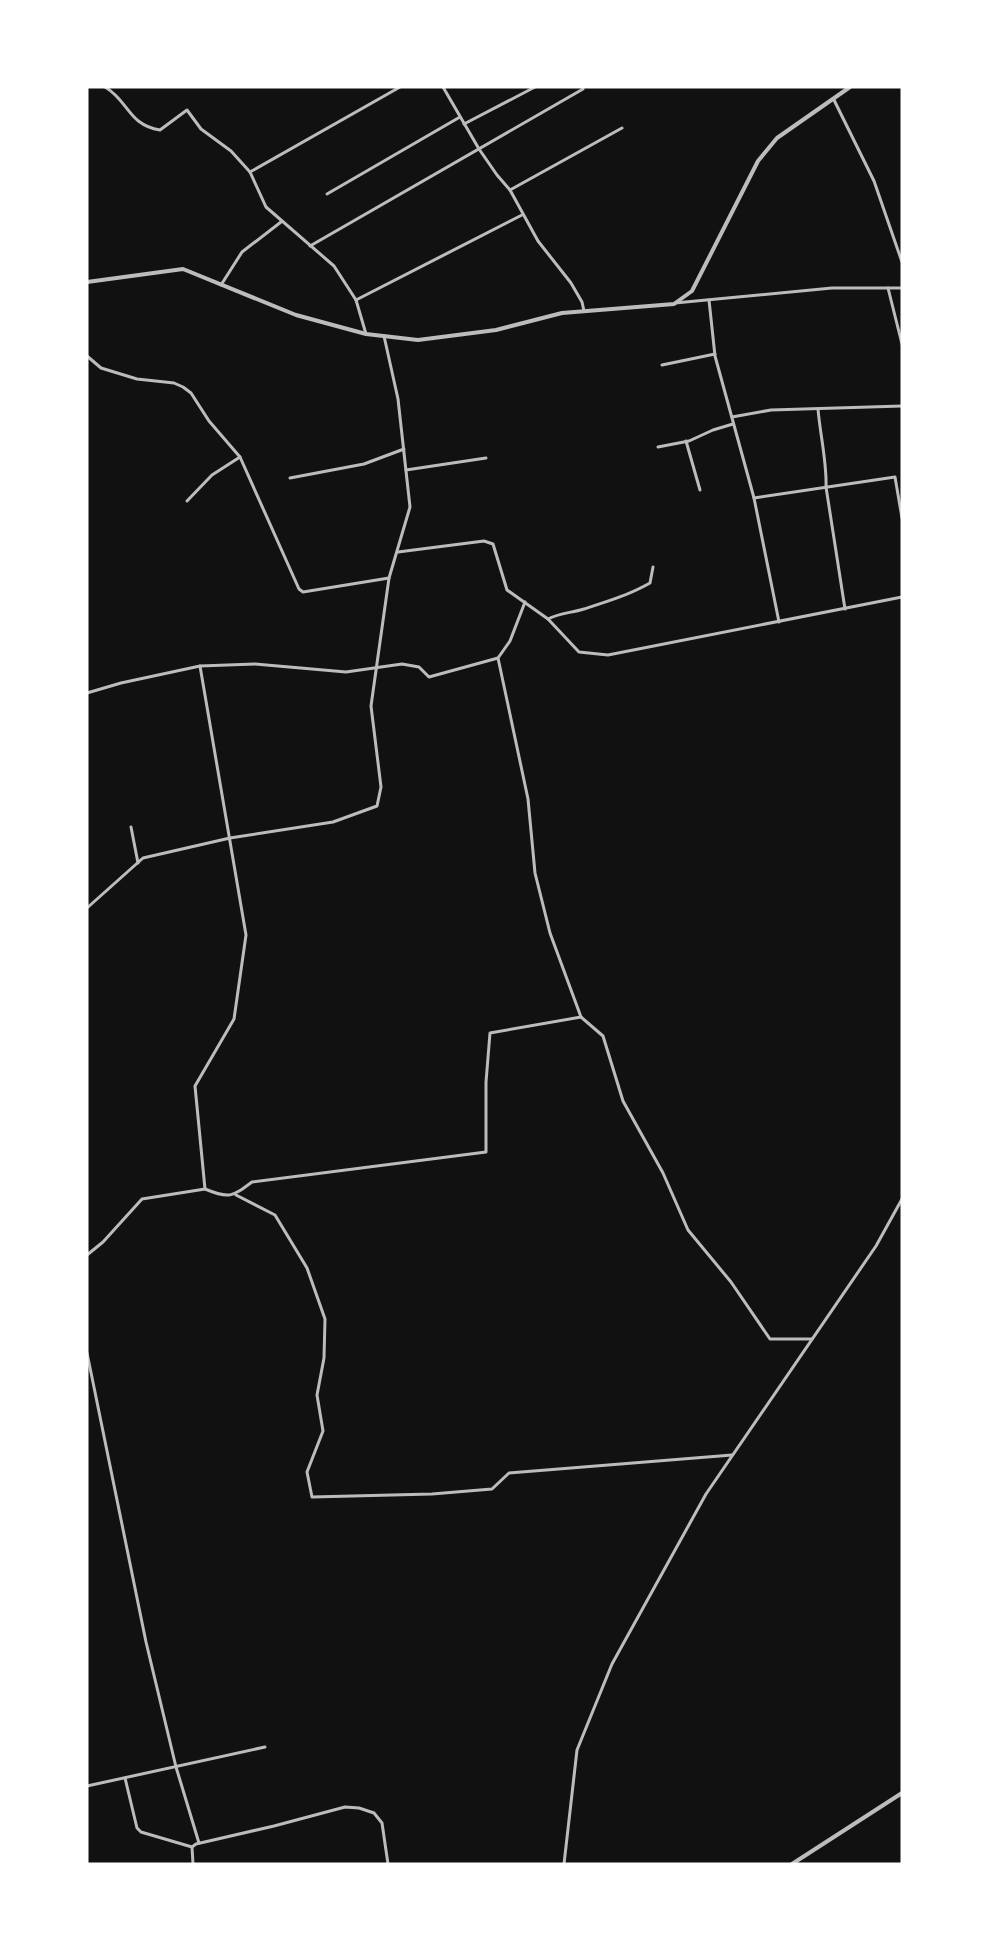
<svg xmlns="http://www.w3.org/2000/svg" width="989" height="1951" font-family="'Titillium Web',sans-serif">
<rect width="100%" height="100%" fill="#111"/>
<g fill="none" stroke-linecap="round" stroke-linejoin="round">
<g stroke="#bcbcbc" stroke-width="3">
<path d="M105,87c24,14 23,38 55,43l27,-20 14,19 30,22 19,21 16,35 68,59 22,34 10,34"/>
<path d="M443,87l36,62 18,26 13,15 28,51 33,42 11,19 2,9"/>
<path d="M834,100l40,81 28,81"/>
<path d="M464,124l71,-37"/>
<path d="M250,172l150,-85"/>
<path d="M510,190l112,-62"/>
<path d="M327,194l133,-77"/>
<path d="M310,246l273,-157"/>
<path d="M221,285l21,-33 39,-30"/>
<path d="M888,288l14,56"/>
<path d="M356,300l166,-85"/>
<path d="M709,300l6,56 39,142 25,124"/>
<path d="M675,303l157,-15h70"/>
<path d="M87,356l14,12 36,11 37,4 9,4 8,6 18,28 31,36 59,132 4,3 86,-14"/>
<path d="M662,365l53,-11"/>
<path d="M818,409c2,25 9,53 8,78l19,122"/>
<path d="M732,417l39,-7 131,-4"/>
<path d="M686,441l14,49"/>
<path d="M658,447l31,-6 24,-11 20,-6"/>
<path d="M406,470l80,-12"/>
<path d="M290,478l74,-14 40,-15"/>
<path d="M754,498l141,-21 7,41"/>
<path d="M187,501l25,-26 28,-18"/>
<path d="M398,552l86,-11 9,3 14,46 41,29 31,33 29,3 294,-58"/>
<path d="M548,619c11,-6 23,-6 36,-10 22,-7 45,-14 66,-26l3,-16"/>
<path d="M498,658l30,141 7,74 15,60 31,84 22,19 20,65 40,72 25,57 43,52 39,57h42"/>
<path d="M87,693l34,-10 79,-17 55,-2 91,8 56,-8 17,3 10,10 69,-19 12,-17 15,-39"/>
<path d="M131,827l7,36"/>
<path d="M87,908l56,-50 87,-20 103,-16 44,-16 4,-19 -10,-81 18,-128 21,-71 -12,-108 -14,-63"/>
<path d="M205,1189c24,10 27,8 47,-7l234,-30v-70l4,-49 91,-16"/>
<path d="M236,1195l39,20 32,53 18,51 -1,39 -7,37 6,36 -16,41 5,25 120,-3 60,-5 17,-16 223,-18"/>
<path d="M87,1255l16,-13 39,-43 63,-10 -10,-103 39,-67 12,-84 -46,-269"/>
<path d="M87,1353l59,289 30,125 23,76"/>
<path d="M125,1778l12,50 4,4 51,15"/>
<path d="M87,1786l178,-39"/>
<path d="M193,1864l-1,-17 4,-3 78,-18 71,-19 14,1 15,5 8,10 6,41"/>
<path d="M564,1864l13,-114 35,-86 94,-170 170,-248 26,-47"/>
</g>
<g stroke="#bcbcbc" stroke-width="4">
<path d="M87,282l96,-13 113,46 70,19 52,6 78,-10 66,-17 112,-9 18,-13 66,-130 19,-23 73,-51"/>
<path d="M792,1864l110,-71"/>
</g>
</g>
<rect width="989" height="1951" fill="none" stroke="#ffffff" stroke-width="177"/>
</svg>
